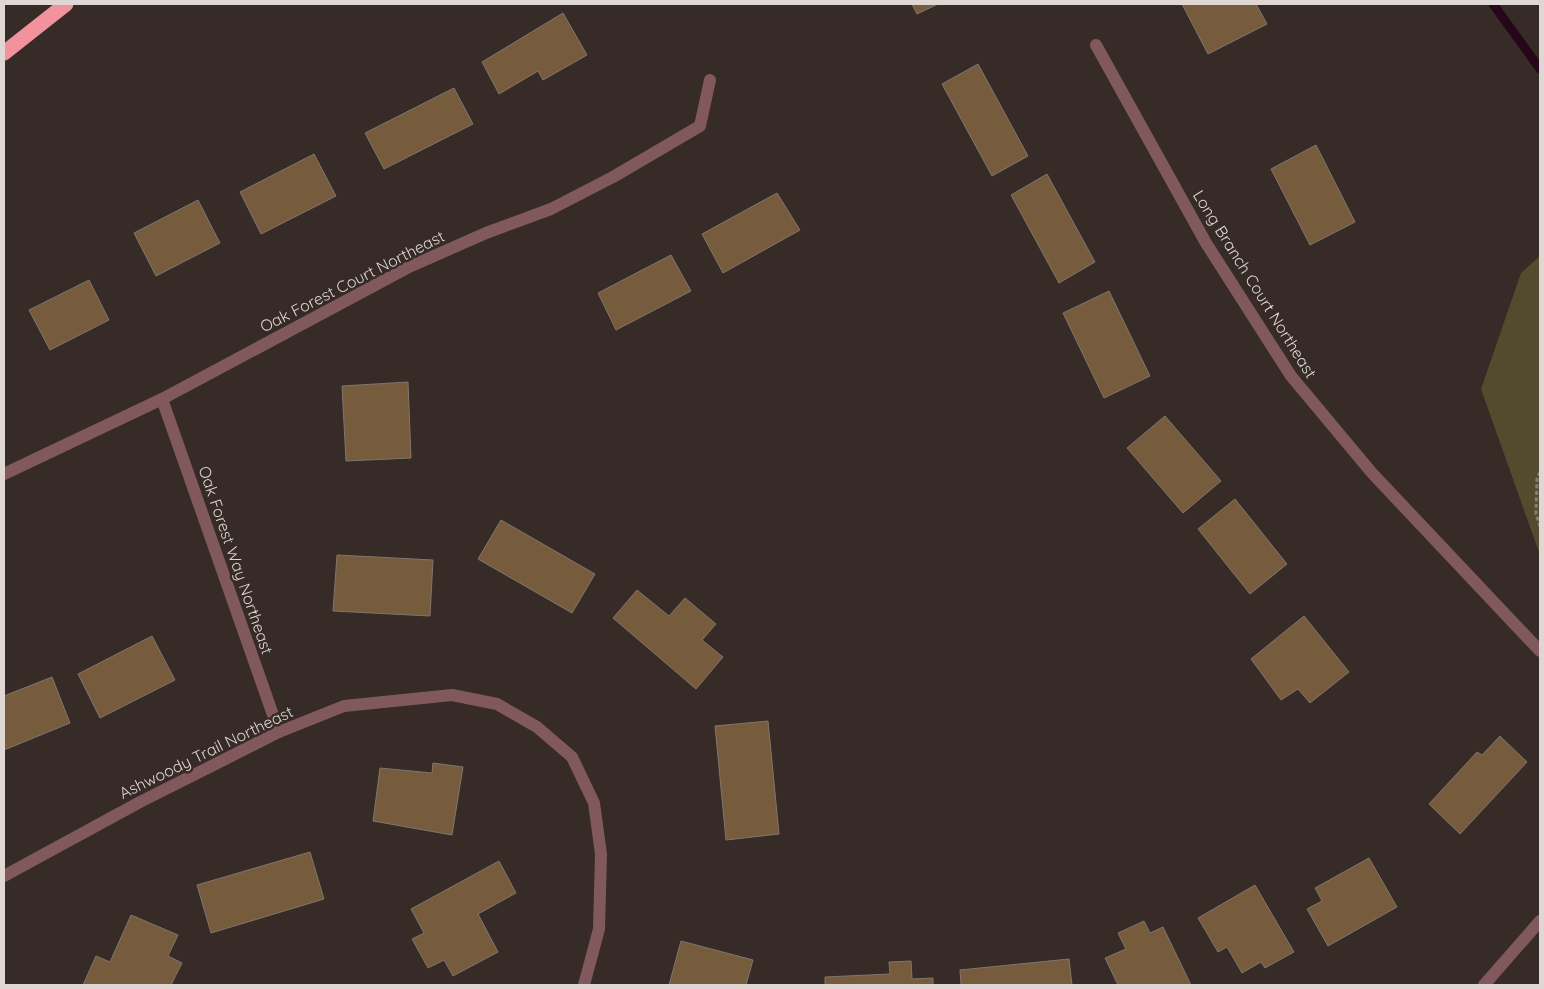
<svg xmlns="http://www.w3.org/2000/svg" width="1544" height="989" font-family="Quicksand,sans-serif">
<rect width="100%" height="100%" fill="#362b27"/>
<path fill="#544b2f" d="M1540,256v299l-59,-166 40,-116z"/>
<g fill="none" stroke-linecap="round" stroke-linejoin="round">
<path stroke="#260719" stroke-width="9" d="M1493,4l47,65"/>
</g>
<g fill="#775b3d" stroke="#80766d">
<path d="M912,4h26l-21,10z"/>
<path d="M1182,4h74l11,20 -59,30z"/>
<path d="M563,13l24,42 -44,25 -5,-9 -39,23 -17,-32z"/>
<path d="M978,64l50,92 -36,20 -50,-92z"/>
<path d="M454,88l19,36 -89,45 -19,-36z"/>
<path d="M1316,145l39,77 -45,23 -39,-76z"/>
<path d="M314,154l22,42 -75,38 -21,-42z"/>
<path d="M1047,174l48,88 -36,21 -48,-88z"/>
<path d="M777,193l23,37 -77,43 -21,-39z"/>
<path d="M198,200l22,43 -64,33 -22,-43z"/>
<path d="M671,255l20,36 -75,39 -18,-37z"/>
<path d="M89,280l20,40 -59,30 -21,-40z"/>
<path d="M1109,291l41,85 -46,22 -41,-85z"/>
<path d="M408,382l3,76 -65,3 -4,-75z"/>
<path d="M1165,416l56,65 -38,32 -56,-65z"/>
<path d="M1235,499l52,65 -37,30 -52,-65z"/>
<path d="M501,520l94,54 -23,39 -94,-54z"/>
<path d="M337,555l96,5 -3,56 -97,-5z"/>
<path d="M637,590l32,26 16,-18 31,26 -14,16 21,17 -27,32 -83,-71z"/>
<path d="M1304,616l45,56 -39,31 -12,-14 -17,11 -30,-41z"/>
<path d="M152,636l23,44 -75,38 -22,-44z"/>
<path d="M52,677l18,46 -66,27v-54z"/>
<path d="M768,721l11,113 -53,6 -11,-114z"/>
<path d="M1500,736l27,26 -67,72 -31,-30 48,-52 5,3z"/>
<path d="M433,763l30,4 -11,68 -79,-14 7,-53 52,5z"/>
<path d="M310,852l14,47 -113,34 -14,-48z"/>
<path d="M1369,858l28,49 -69,39 -21,-37 15,-8 -7,-13z"/>
<path d="M499,861l17,32 -38,21 20,38 -45,24 -9,-16 -16,8 -16,-29 12,-6 -13,-24z"/>
<path d="M1255,885l39,67 -29,16 -4,-6 -19,11 -15,-26 -9,5 -20,-34z"/>
<path d="M131,915l47,20 -10,21 14,7 -11,22h-88l13,-29 14,6z"/>
<path d="M1144,921l6,12 13,-6 28,58h-73l-13,-27 21,-9 -8,-16z"/>
<path d="M681,941l72,19 -7,25h-77z"/>
<path d="M1069,959l3,26h-111l-1,-15z"/>
<path d="M911,961l1,18 21,-1v7h-108v-8l65,-3 -1,-12z"/>
</g>
<g fill="none" stroke-linecap="round" stroke-linejoin="round">
<path stroke="#867c78" stroke-width="3" stroke-dasharray="4 2.5" stroke-linecap="butt" d="M1540,472l-3,7 -1,35 4,12"/>
<g stroke="#81595c" stroke-width="12">
<path d="M1096,45l110,198 85,133 81,97 168,178"/>
<path d="M162,399l117,333"/>
<path d="M4,474l158,-75 247,-132 77,-34 65,-24 62,-32 87,-51 10,-46"/>
<path d="M4,876l136,-74 139,-70 65,-26 108,-11 45,9 40,23 35,30 22,46 7,51 -2,75 -15,56"/>
<path d="M1484,985l56,-64"/>
</g>
<path stroke="#f2929c" stroke-width="15" d="M4,53l62,-49"/>
</g>
<g text-anchor="middle" stroke-width="5" stroke-linejoin="round" paint-order="stroke">
<g font-size="16" fill="#dfd7d4" stroke="#362b27">
<text transform="translate(352 281) rotate(-27)" y="6">Oak Forest Court Northeast</text>
<text transform="translate(1255 284) rotate(58)" y="6">Long Branch Court Northeast</text>
<text transform="translate(236 560) rotate(71)" y="6">Oak Forest Way Northeast</text>
<text transform="translate(206 752) rotate(-26)" y="6">Ashwoody Trail Northeast</text>
</g>
</g>
<rect width="1544" height="989" fill="none" stroke="#dfd7d4" stroke-width="10"/>
</svg>
